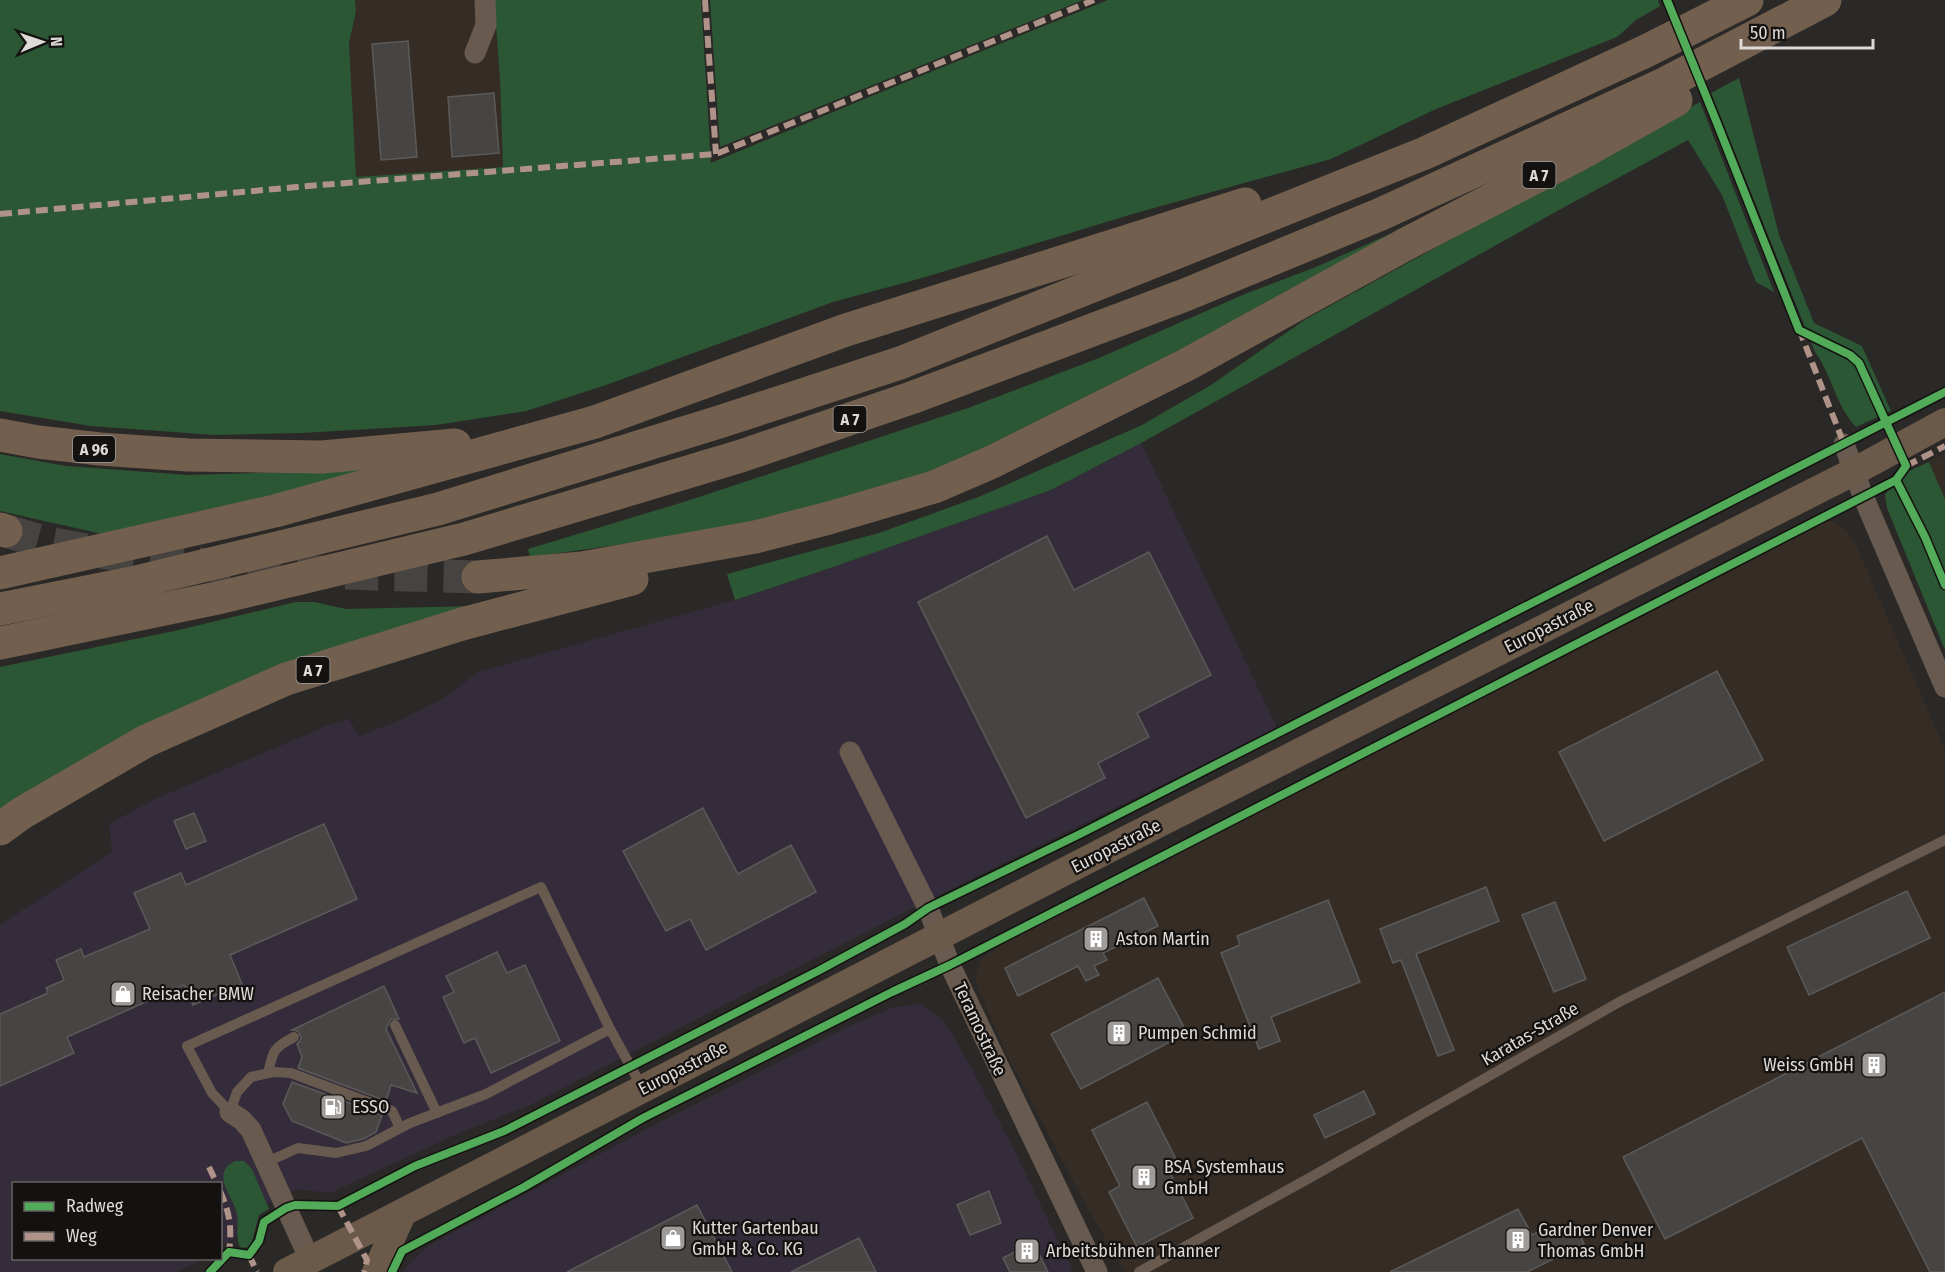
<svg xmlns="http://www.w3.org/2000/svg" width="1945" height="1272" font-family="'Fira Sans Condensed',sans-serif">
<rect width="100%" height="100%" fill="#2b2927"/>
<g fill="#342c3a">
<path d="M1141,443l136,285 -376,186 -371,191 -73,29 -127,59 -34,-4 -34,18 -16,22 -25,18 -1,-63h-206v74l191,1 -29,13h-176v-347l112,-73 -3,-28 46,-25 174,-74 20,-6 10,17 35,-13 50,-25 34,-26 257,-72 104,-35 212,-75z"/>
<path d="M921,1004l23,17 28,48 41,79 57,117 2,7h-668l2,-5 22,-21 228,-122 194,-98 44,-19z"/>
</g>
<g fill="#352c25">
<path d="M355,0h139l6,79 3,88 -147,10 -7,-134 7,-32z"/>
<path d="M1945,454v45l-16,-37z"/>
<path d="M1826,518l20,12 8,10 91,210v522h-820l-37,-63 -83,-158 -28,-65 -1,-11 6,-17 24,-16 156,-78 63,-40z"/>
</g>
<g fill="#2c5734">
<path d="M0,0h355l1,11 -7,32 7,134 147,-10 -3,-88 -6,-79h207l10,163 158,-66 239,-97h550l2,6 -24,14 -19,17 -181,72 -105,50 -195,54 -214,65 -89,24 -227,83 -80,26 -90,14 -134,8 -87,2 -124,-9 -91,-15z"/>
<path d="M710,0h373l-363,147z"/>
<path d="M1739,78l40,157 35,88 48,23 29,65 -35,16c-20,-21 -24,-52 -41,-75l-104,-259z"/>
<path d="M1700,102l74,190 -18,-10 -34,-87 -34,-55 -129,70 -418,233 -90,47 -212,75 -104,35 -8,-26 152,-41 102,-37 161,-71 69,-40 95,-66z"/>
<path d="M1412,224l-290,157 -135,67 -80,32 -113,32 -105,23 -159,22 -2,-8 159,-48 281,-93 131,-50 146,-64 71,-27z"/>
<path d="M0,454l66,12 122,9 200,-6 -277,67 -111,-25z"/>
<path d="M1929,462l16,37v151l-58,-142 -2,-14 24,-23z"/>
<path d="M296,602h18l32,7 130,-3 -476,210v-149l174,-36z"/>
<path d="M235,1161h9l8,8 17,40 -10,6 -8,30 -4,3 -7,-1c-5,-11 -1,-21 -3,-33 -3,-18 -28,-40 -2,-53z"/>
</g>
<g fill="#474543" stroke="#5c5a58" stroke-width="1.5">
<path d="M408,41l9,116 -36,3 -9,-116z"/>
<path d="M494,93l5,60 -47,4 -4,-60z"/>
<path d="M1047,536l27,54 75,-38 62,123 -74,38 12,24 -51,26 7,15 -79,40 -108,-216z"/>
<path d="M1717,671l46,89 -159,81 -45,-89z"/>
<path d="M703,808l35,66 53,-29 25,47 -110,58 -16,-31 -24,12 -43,-80z"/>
<path d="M194,813l12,28 -20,8 -12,-28z"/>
<path d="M324,824l33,75 -127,56 12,29 -49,21 -9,-20 -117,52 7,16 -74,33v-72l48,-21 -2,-5 18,-8 -8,-20 25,-11 3,8 66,-28 -16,-36 47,-20 5,12z"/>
<path d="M1486,887l13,34 -83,33 38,96 -16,6 -37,-96 -8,3 -13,-34z"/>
<path d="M1907,891l23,47 -121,57 -22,-48z"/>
<path d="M1144,898l14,28 -55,27 4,7 -13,6 5,9 -13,6 -8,-15 -60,30 -13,-28z"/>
<path d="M1328,900l32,82 -89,35 9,24 -21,8 -38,-96 19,-8 -3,-9z"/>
<path d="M1555,902l31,77 -32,13 -32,-77z"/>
<path d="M497,952l10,21 18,-8 35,76 -69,32 -16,-35 -11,5 -21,-46 11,-5 -8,-16z"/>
<path d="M1158,978l29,55 -106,56 -30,-55z"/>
<path d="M384,986l15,33h-8l-5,10 31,64 -26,-8 -5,16 -88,-33 4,-11 -5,-13 3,-3 1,-4 -3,-6 -6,-1z"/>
<path d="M1945,992v280h-15l-68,-134 -197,101 -42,-82z"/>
<path d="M292,1082l90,33 -6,17 -13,7 -17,4 -54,-22 -9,-17z"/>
<path d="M1364,1091l11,23 -50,24 -11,-23z"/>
<path d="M1147,1102l31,61 -10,6 25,49 -56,29 -28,-55 11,-6 -28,-56z"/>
<path d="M989,1191l12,32 -31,12 -13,-30z"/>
<path d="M697,1205l35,67h-165z"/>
<path d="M1518,1209l14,26 20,-10 5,12 20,-9 7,16 -57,28h-137z"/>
<path d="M859,1238l17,34h-85z"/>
<path d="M1033,1242l15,30h-38l-7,-14z"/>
</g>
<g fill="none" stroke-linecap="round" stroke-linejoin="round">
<path stroke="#464341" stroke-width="33" stroke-dasharray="33 16" stroke-linecap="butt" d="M6,531c18,5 35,11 53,14 138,26 279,28 419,32"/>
<g stroke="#685a4f" stroke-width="10">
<path d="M395,1025l42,88"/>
<path d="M268,1073c5,-22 5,-25 26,-36"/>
<path d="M400,1128l-8,-17 -101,-38 -18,-1 -22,5 -14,15 -7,20 -18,-19 -25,-47 354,-159 69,142 33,60"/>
<path d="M267,1162l31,-14 38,5 30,-7 44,-23 76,-29 124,-65"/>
<path d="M1139,1272l174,-96 308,-175 324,-161"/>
</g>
<g stroke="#685a4f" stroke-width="21">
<path d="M475,53l11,-28 -1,-25"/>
<path d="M1844,444l19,52 82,191"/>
<path d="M850,752l78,156 22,57 147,307"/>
<path d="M230,1112l12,8 9,10 59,130"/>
</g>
<g stroke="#6b594a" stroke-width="28">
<path d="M287,1272l835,-430 733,-371 90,-49"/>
<path d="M376,1272l26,-58"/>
</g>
<g stroke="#735f4e" stroke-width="33">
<path d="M0,435l38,7 62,7 88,6 134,2 133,-12"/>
<path d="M0,529l6,2"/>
<path d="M0,573l275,-62 320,-89 251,-92 399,-126"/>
<path d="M478,577l104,-9 173,-31 74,-19 105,-31 58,-25 194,-97 220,-121 170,-88 100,-56"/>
<path d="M0,609l132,-26 306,-74 281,-87 181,-59 525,-210 221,-102 101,-51"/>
<path d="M0,643l222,-46 242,-58 277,-83 170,-58 274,-103 196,-81 283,-130 161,-84"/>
<path d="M0,829l22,-16 124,-72 140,-62 176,-55 170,-45"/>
</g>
<g stroke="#af9288" stroke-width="6" stroke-dasharray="12 6" stroke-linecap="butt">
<path d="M705,0l11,154"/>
<path d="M0,214l308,-28 408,-32 378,-154"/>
<path d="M1799,329l45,115"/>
<path d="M1906,466l39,-20"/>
<path d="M209,1167l8,17"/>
<path d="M220,1191c10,23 12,36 9,61"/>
<path d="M338,1206l29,54 -3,12"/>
<path d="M249,1255l8,17"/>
</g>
<g stroke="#141210" stroke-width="11">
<g id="cycleway">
<path d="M1667,0l48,118 84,212 51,25 9,8 47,103 -10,14 29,57 20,48"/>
<path d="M210,1272l19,-20 20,3 10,-14 5,-19 22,-14 9,-3 43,1 77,-40 89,-35 314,-160 87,-47 23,-16 152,-74 865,-442"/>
<path d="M392,1272l10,-21 122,-64 119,-69 249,-126 58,-27 946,-485"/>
</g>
</g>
<use href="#cycleway" stroke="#51ab58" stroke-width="8"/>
</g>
<defs>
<g id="building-square" transform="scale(1.35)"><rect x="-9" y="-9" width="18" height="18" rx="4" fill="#9f9b99" stroke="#141210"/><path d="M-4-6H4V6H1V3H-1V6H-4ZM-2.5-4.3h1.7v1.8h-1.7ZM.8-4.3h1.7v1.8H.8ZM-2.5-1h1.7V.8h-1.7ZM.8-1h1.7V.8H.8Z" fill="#fff"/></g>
<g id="shop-square" transform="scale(1.35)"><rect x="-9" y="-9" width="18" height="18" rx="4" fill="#9f9b99" stroke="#141210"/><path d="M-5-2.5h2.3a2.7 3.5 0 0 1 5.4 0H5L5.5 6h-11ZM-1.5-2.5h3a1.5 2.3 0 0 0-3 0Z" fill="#fff"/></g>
<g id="fuel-square" transform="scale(1.35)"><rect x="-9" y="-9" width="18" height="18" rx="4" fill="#9f9b99" stroke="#141210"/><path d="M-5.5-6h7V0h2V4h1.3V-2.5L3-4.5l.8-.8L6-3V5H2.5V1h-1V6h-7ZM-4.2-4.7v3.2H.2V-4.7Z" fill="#fff"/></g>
</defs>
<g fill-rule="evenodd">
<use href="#building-square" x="1096" y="939"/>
<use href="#shop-square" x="123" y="994"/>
<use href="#building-square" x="1119" y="1033"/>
<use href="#building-square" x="1874" y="1065"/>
<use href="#fuel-square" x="333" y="1107"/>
<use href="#building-square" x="1144" y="1177"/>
<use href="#shop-square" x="673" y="1238"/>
<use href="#building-square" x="1518" y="1240"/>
<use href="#building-square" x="1027" y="1251"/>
</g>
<g text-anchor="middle" stroke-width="4.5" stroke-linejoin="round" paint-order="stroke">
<g fill="#141210" stroke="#a19d9b" stroke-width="1.5">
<rect x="1522.5" y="162" width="33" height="26" rx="4.5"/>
<rect x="833.5" y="406" width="33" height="26" rx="4.5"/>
<rect x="73" y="436" width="42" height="26" rx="4.5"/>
<rect x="296.5" y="657" width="33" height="26" rx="4.5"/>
</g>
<g font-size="16" font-weight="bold" fill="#ddd9d7">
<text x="1539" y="181">A 7</text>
<text x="850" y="425">A 7</text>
<text x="94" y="455">A 96</text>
<text x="313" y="676">A 7</text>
</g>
<g font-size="18" fill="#ddd9d7" stroke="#141210">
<text transform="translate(1549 626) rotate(-27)" y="6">Europastraße</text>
<text transform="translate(1116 846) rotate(-27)" y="6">Europastraße</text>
<text transform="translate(980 1029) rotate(65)" y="6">Teramostraße</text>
<text transform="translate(1530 1034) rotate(-30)" y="6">Karatas-Straße</text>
<text transform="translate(683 1068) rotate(-27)" y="6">Europastraße</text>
</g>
<g font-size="18" fill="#ddd9d7" stroke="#141210" text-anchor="start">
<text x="1116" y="945">Aston Martin</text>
<text x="142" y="1000">Reisacher BMW</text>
<text x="1138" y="1039">Pumpen Schmid</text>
<text x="1854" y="1071" text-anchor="end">Weiss GmbH</text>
<text x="352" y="1113">ESSO</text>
<text x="1164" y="1173">BSA Systemhaus<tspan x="1164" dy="21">GmbH</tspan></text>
<text x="692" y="1234">Kutter Gartenbau<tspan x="692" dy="21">GmbH &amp; Co. KG</tspan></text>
<text x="1538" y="1236">Gardner Denver<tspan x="1538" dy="21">Thomas GmbH</tspan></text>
<text x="1046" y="1257">Arbeitsbühnen Thanner</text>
</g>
</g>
<rect x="12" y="1182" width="210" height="78" fill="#141210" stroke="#646260" stroke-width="1.5"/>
<rect x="24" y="1202" width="30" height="9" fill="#51ab58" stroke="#646260" stroke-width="1.5"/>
<text x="66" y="1212" font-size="18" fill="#ddd9d7">Radweg</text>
<rect x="24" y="1232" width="30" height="9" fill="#af9288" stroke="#646260" stroke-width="1.5"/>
<text x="66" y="1242" font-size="18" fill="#ddd9d7">Weg</text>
<g transform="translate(42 42) rotate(88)" stroke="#141210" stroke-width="4.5" paint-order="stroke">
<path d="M0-4.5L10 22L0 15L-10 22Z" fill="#ddd9d7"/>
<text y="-9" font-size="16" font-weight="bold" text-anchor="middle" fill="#ddd9d7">N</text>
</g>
<path d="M1741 39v9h132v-9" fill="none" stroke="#ddd9d7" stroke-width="3"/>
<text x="1750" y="39" font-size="18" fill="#ddd9d7" stroke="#141210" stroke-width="4.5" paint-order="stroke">50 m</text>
</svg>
